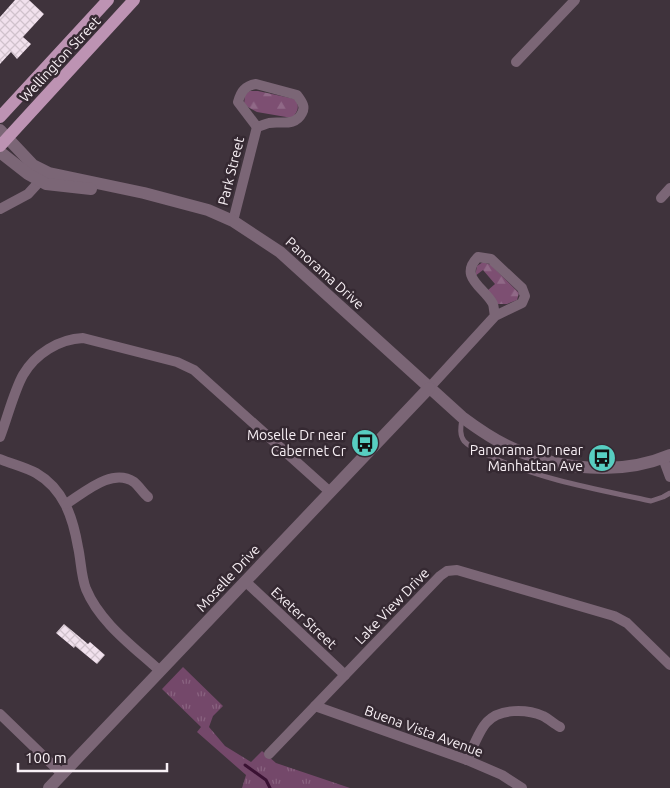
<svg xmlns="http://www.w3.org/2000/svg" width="670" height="788" font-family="Ubuntu,sans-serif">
<defs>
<pattern id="forest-firs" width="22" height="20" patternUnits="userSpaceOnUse" patternTransform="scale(1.25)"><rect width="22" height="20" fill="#7d4f72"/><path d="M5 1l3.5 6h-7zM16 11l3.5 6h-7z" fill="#906987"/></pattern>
<pattern id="park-tufts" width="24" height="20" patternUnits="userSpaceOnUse" patternTransform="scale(1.25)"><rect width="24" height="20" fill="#74486a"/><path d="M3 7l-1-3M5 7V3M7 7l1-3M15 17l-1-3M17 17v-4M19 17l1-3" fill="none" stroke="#896380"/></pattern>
<pattern id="building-cross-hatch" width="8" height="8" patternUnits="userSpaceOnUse" patternTransform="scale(1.25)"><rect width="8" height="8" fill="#f1e1ed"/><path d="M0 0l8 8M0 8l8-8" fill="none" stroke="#d0c2cc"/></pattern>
</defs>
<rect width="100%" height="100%" fill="#3f333c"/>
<g fill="url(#forest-firs)">
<path d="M250,91h8l37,8c5,8 3,12 -3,19l-35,-6 -13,-7 1,-11z"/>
<path d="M483,262l8,3 28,28 -2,7 -10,4h-9l-11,-13 8,-7 -12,-14 -8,6 2,-10z"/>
</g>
<path fill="url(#park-tufts)" d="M183,667l40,39 -10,10 -4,11 16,19 26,16 11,-11 14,12 74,25h-108l4,-13 -49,-43 4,-5 -39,-38z"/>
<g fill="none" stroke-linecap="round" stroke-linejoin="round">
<path stroke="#3a1233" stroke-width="3" d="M245,765l21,15 4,8"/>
</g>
<g fill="url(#building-cross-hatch)">
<path d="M15,0h14l15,14 -21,23 8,7 -14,15 -6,-7 -11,12v-47z"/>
<path d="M64,624l24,20 2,-2 15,13 -8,9 -22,-18 -1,2 -18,-15z"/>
</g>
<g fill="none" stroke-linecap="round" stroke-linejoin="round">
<path stroke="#7b6676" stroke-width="5" d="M462,418c-1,8 -3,16 2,23 7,8 21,13 30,17 52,23 102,31 157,43l12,-4 7,-4"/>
<g stroke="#7b6676" stroke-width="10">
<path d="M516,62l59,-62"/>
<path d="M256,84l41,11c4,6 9,11 5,18 -7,14 -21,8 -33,10 -4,1 -8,3 -12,4l-19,-25c3,-11 7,-16 18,-18z"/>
<path d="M661,198l9,-10"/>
<path d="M0,209l28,-15 11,-12"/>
<path d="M233,221l24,-94"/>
<path d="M429,388l66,-72 27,-13 3,-7 -3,-8 -31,-29 -13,-2c-20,20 6,30 15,47 1,3 1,8 2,12"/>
<path d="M0,437c7,-18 14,-46 23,-62 12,-21 36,-36 60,-37l94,24 17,8 136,122"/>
<path d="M663,458l7,19"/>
<path d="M0,459c12,5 25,8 36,14 28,16 37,45 42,74 3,13 3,29 8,42 14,34 48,58 74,82"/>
<path d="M66,504c18,-11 46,-37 68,-22 5,4 9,11 14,15"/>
<path d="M245,581l100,94"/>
<path d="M315,706l152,54 35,15 20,13"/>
<path d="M0,714l62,60"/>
<path d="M269,754l171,-178 7,-5 10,-1 157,46 13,7 43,42"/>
<path d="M467,760c5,-10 12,-30 20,-38 13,-14 40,-13 56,-6 6,3 11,8 17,11"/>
</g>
<g stroke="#7b6676" stroke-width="12">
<path d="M0,130l33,35 16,8 95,20 64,17 25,11 47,31 182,165c16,12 32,23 50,31 47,22 109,28 158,7"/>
<path d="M0,152l28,22 18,10 45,5"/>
<path d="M49,788l380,-400"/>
</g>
<g stroke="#bd93b3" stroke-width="12">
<path d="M0,117l108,-117"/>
<path d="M0,146l134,-146"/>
</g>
</g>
<defs>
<g id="bus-disc" transform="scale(1.4375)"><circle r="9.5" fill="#57cec1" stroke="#352932"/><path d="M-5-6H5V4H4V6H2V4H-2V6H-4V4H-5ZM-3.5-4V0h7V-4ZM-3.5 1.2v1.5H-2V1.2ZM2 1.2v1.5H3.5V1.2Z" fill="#111"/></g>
</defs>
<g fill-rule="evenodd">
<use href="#bus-disc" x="365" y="443"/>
<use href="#bus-disc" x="602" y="458"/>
</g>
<g text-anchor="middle" stroke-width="5" stroke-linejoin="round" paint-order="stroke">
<g font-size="14" fill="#f8f0f5" stroke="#352932">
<text transform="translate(60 59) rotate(-47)" y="5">Wellington Street</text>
<text transform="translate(231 171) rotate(-76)" y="5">Park Street</text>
<text transform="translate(325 273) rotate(42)" y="5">Panorama Drive</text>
<text transform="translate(228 578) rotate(-47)" y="5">Moselle Drive</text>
<text transform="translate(392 606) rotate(-46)" y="5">Lake View Drive</text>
<text transform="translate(304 618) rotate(43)" y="5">Exeter Street</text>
<text transform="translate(424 731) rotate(20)" y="5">Buena Vista Avenue</text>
</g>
<g font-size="14" fill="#f8f0f5" stroke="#352932" text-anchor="end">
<text x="346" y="440">Moselle Dr near<tspan x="346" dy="16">Cabernet Cr</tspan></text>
<text x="583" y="455">Panorama Dr near<tspan x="583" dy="16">Manhattan Ave</tspan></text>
</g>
</g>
<path d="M18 763v8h149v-8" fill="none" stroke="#f8f0f5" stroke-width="2.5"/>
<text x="25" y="763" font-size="15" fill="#f8f0f5" stroke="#352932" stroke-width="4" paint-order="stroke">100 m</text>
</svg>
